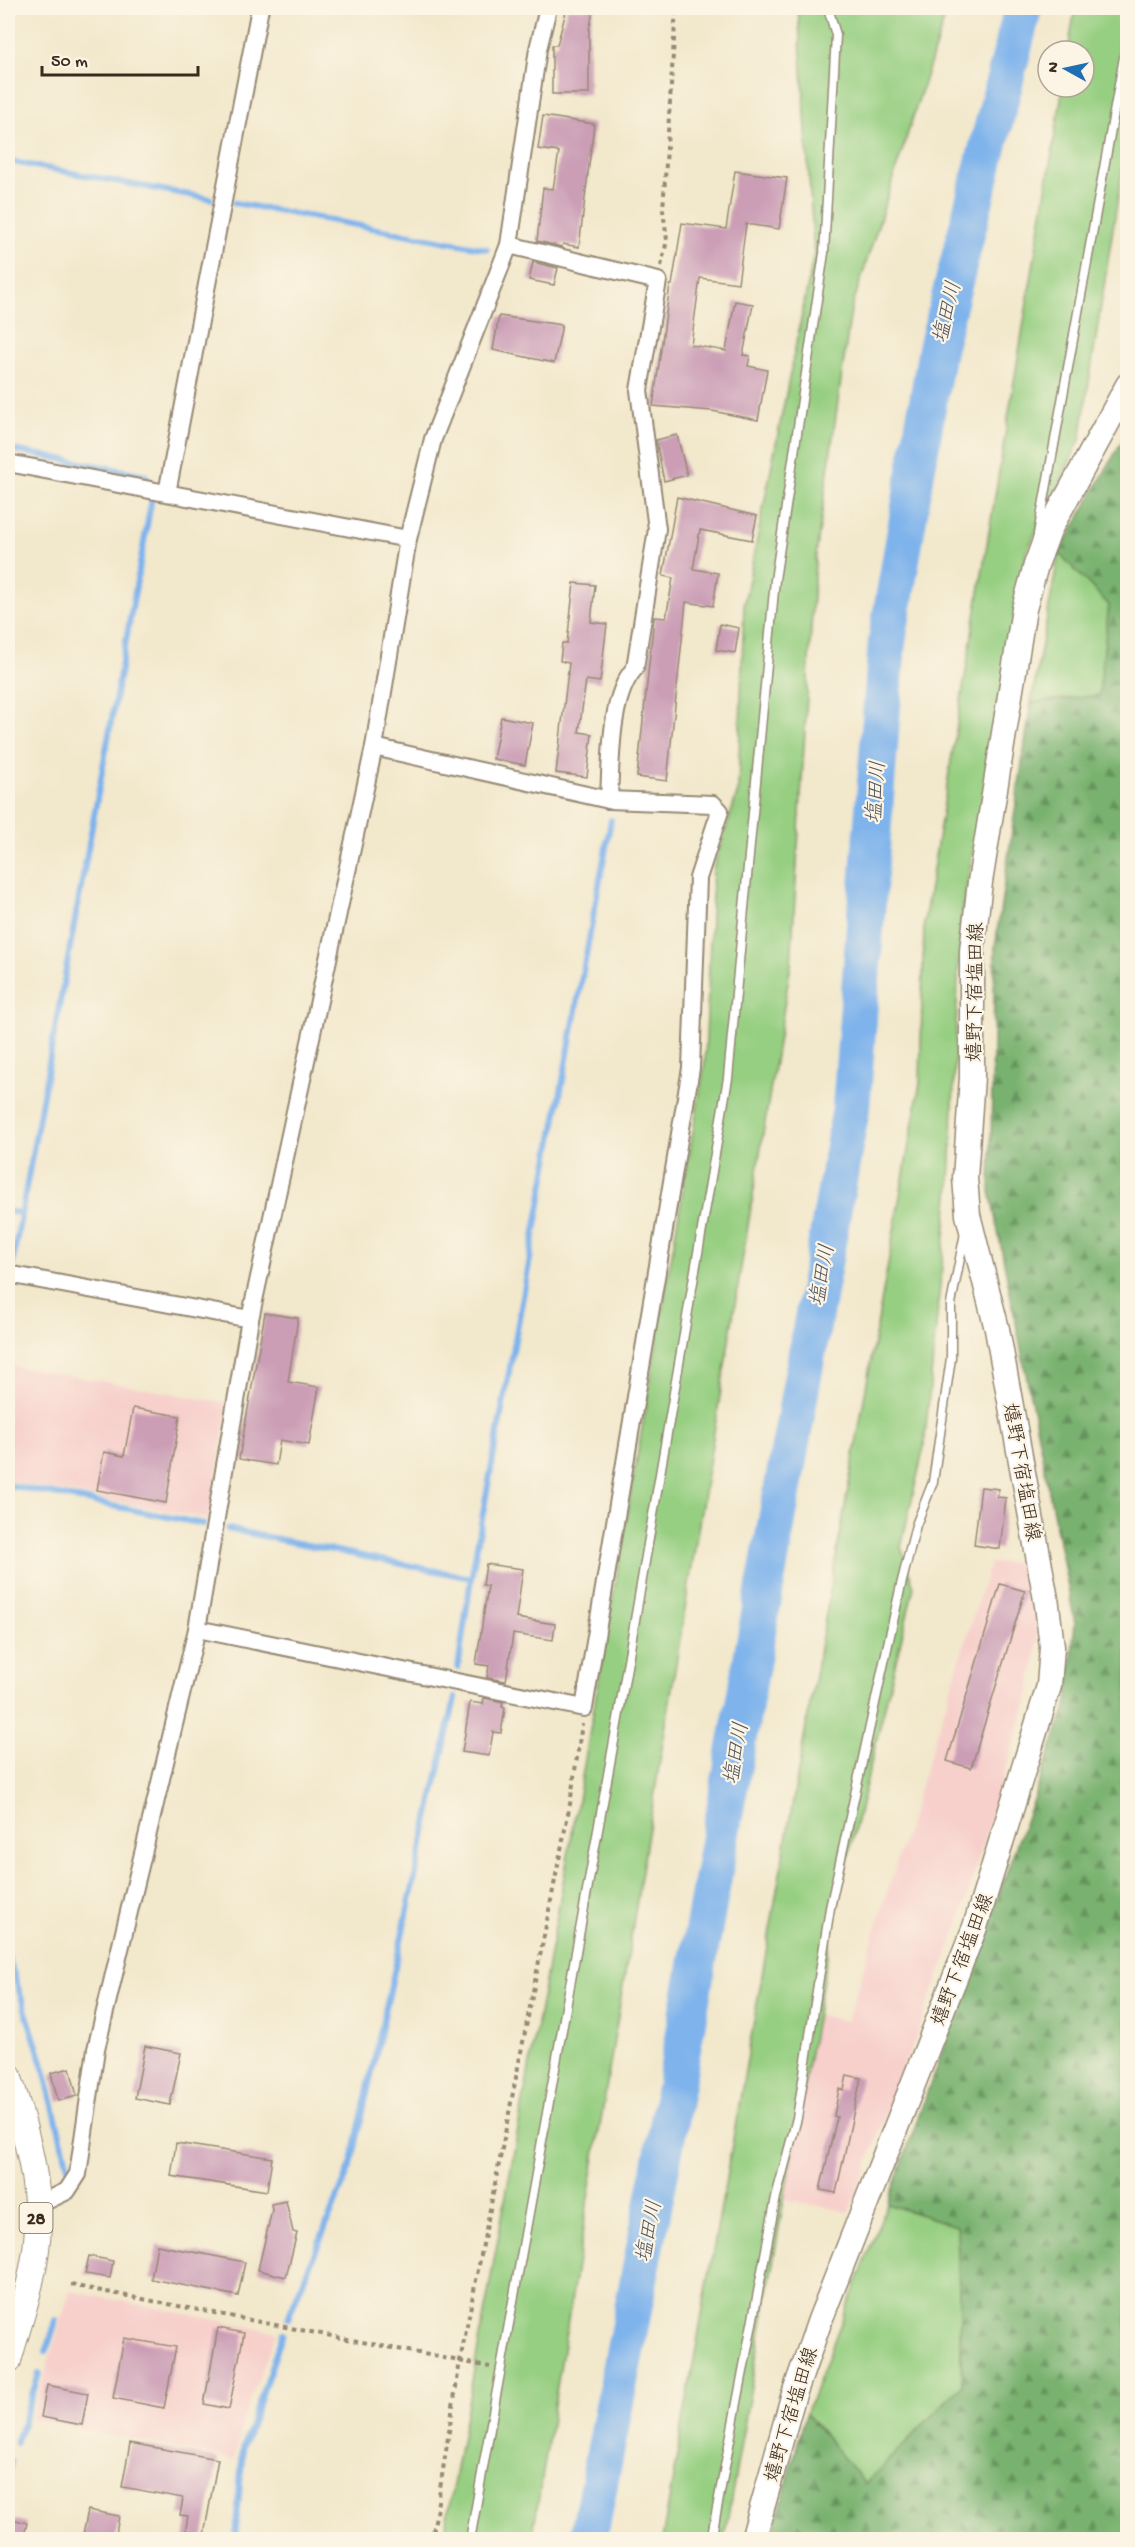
<svg xmlns="http://www.w3.org/2000/svg" width="1135" height="2547" font-family="'Gochi Hand','Klee One',sans-serif">
<defs>
<pattern id="forest-firs" width="22" height="20" patternUnits="userSpaceOnUse" patternTransform="scale(1.5)"><rect width="22" height="20" fill="#79b270"/><path d="M5 1l3.5 6h-7zM16 11l3.5 6h-7z" fill="#64915b"/></pattern>
</defs>
<rect width="100%" height="100%" fill="#fcf5e5"/>
<filter id="ink" filterUnits="userSpaceOnUse"><feTurbulence type="fractalNoise" baseFrequency=".0167" numOctaves="2"/><feDisplacementMap in="SourceGraphic" scale="12" xChannelSelector="R" yChannelSelector="G"/><feConvolveMatrix kernelMatrix="1 2 1 2 8 2 1 2 1" color-interpolation-filters="sRGB"/></filter>
<filter id="wash" filterUnits="userSpaceOnUse"><feTurbulence type="fractalNoise" baseFrequency=".008" numOctaves="4" result="noise"/><feDisplacementMap in="SourceGraphic" scale="24" xChannelSelector="R" yChannelSelector="G"/><feGaussianBlur stdDeviation="1.35" result="paint"/><feColorMatrix in="noise" values="0 0 0 0 0 0 0 0 0 0 0 0 0 0 0 0 0 1.4 0 .05"/><feComposite in="paint" operator="in"/></filter>
<g filter="url(#wash)">
<rect width="100%" height="100%" fill="#f2e8cc"/>
<g fill="#f7d0cc">
<path d="M8,1365l220,38 -19,116 -201,-38z"/>
<path d="M1027,1562l11,77 -8,52 -71,232 -110,289 -64,-13 32,-184 30,6 143,-458z"/>
<path d="M70,2291l207,41 -33,84 -10,44 -203,-41z"/>
</g>
<g fill="#97cf82" stroke="#697c50" stroke-width="1.5">
<path d="M798,8h150l-97,302 -36,252 -24,402 -259,1575 -89,1 134,-734 128,-744 8,-193 25,-78 6,-187 70,-350z"/>
<path d="M1075,8h52v131l-47,301 -54,113 -66,371 -10,261 -26,262 -23,100 13,40 -79,324 -111,628 -62,1 258,-1457 4,-160 139,-836h21v-36h-16z"/>
<path d="M1059,553l50,52 -10,90 -68,8z"/>
<path d="M887,2204l70,22 5,159 -97,99 -59,-71z"/>
</g>
<path fill="url(#forest-firs)" stroke="#5a6e47" stroke-width="1.5" d="M1127,432v2107l-356,1 35,-127 59,71 97,-99 -5,-159 -70,-22 180,-499 8,-82 -85,-432 5,-245 36,-243 68,-8 10,-90 -50,-52z"/>
<g fill="none" stroke-linecap="round" stroke-linejoin="round">
<g stroke="#7eb3ec" stroke-width="6">
<path d="M8,12v-4"/>
<path d="M8,161l203,38"/>
<path d="M235,203l252,46"/>
<path d="M8,449l137,26 9,12 -142,778"/>
<path d="M8,1211l13,2"/>
<path d="M8,1288v-5"/>
<path d="M8,1485l195,39"/>
<path d="M228,1529l243,49 -13,90"/>
<path d="M471,1578l140,-758"/>
<path d="M8,1956l35,109 25,102"/>
<path d="M288,2318l63,-153 104,-467"/>
<path d="M46,2352l10,-31"/>
<path d="M16,2444l23,-70"/>
<path d="M8,2473l3,-12"/>
<path d="M235,2540l8,-91 40,-116"/>
</g>
<path stroke="#7eb3ec" stroke-width="38" d="M588,2540l73,-374 190,-1058 36,-467 50,-292 86,-341"/>
</g>
<g id="blocks">
<g fill="#cb9eb6">
<path d="M567,8h27l-5,22v64h-37v-49h5z"/>
<path d="M543,116l51,8 -15,123 -16,-3 -1,3 -25,-6 6,-53 10,1 6,-37 -21,-3z"/>
<path d="M735,171l52,7 -8,51 -33,-5 -8,59 -38,-5 -9,67 35,6 9,-50 18,3 -10,51 7,1 -2,10 19,4 -9,50 -46,-9 -59,-5 17,-121h2l10,-62 44,6z"/>
<path d="M533,262l25,6 -4,17 -25,-5z"/>
<path d="M499,316l63,9 -8,38 -61,-13z"/>
<path d="M677,435l10,40 -23,6 -8,-41z"/>
<path d="M677,497l80,19 -5,24 -52,-10 -7,39 25,4 -5,33 -27,-4 -19,179 -30,-4 17,-160 12,1 7,-40 -10,-2z"/>
<path d="M574,583l21,2 -4,37 16,2 -7,58 -14,-2 -7,52 13,2 -5,43 -31,-4 13,-110 -9,-2 2,-18h5z"/>
<path d="M720,624l19,4 -4,25 -19,-3z"/>
<path d="M501,717l32,6 -8,42 -32,-6z"/>
<path d="M265,1313l33,5 -10,64 31,5 -10,58 -29,-5 -4,25 -37,-6z"/>
<path d="M133,1408l47,8 -14,87 -69,-13 7,-38 20,4z"/>
<path d="M981,1487l18,2 -2,8 9,1 -6,51 -26,-4z"/>
<path d="M486,1564l37,5 -7,49 39,6 -2,16 -40,-6 -7,47 -19,-3 2,-12 -13,-2 12,-78 -5,-1z"/>
<path d="M1000,1584l25,7 -54,177 -24,-7z"/>
<path d="M484,1698l19,4 -1,5 3,1 -4,25 -8,-1 -4,24 -27,-4 8,-50 13,2z"/>
<path d="M145,2046l36,7 -11,52 -35,-7z"/>
<path d="M70,2068l7,28 -19,5 -7,-28z"/>
<path d="M847,2075l14,3 -25,115 -16,-3 17,-73 -3,-1 5,-27 5,1z"/>
<path d="M176,2143l96,15 -5,33 -96,-15z"/>
<path d="M286,2201l7,31 4,1 -11,44 -28,-7 14,-60 -1,-6z"/>
<path d="M157,2245l88,17 -7,34 -87,-17z"/>
<path d="M89,2256l24,5 -3,17 -25,-4z"/>
<path d="M218,2328l26,5 -15,76 -25,-5z"/>
<path d="M124,2338l52,9 -12,61 -51,-10z"/>
<path d="M47,2385l41,8 -6,32 -41,-8z"/>
<path d="M130,2443l88,16 -15,81h-19l4,-24 -8,-1 3,-17 -61,-11z"/>
<path d="M88,2510l31,6 -4,24h-33z"/>
<path d="M8,2518l19,5 -4,17h-15z"/>
</g>
</g>
</g>
<g filter="url(#ink)">
<use href="#blocks" fill-opacity="0" stroke="#968975" stroke-width="1.5"/>
<g fill="none" stroke-linecap="round" stroke-linejoin="round">
<g stroke="#968975" stroke-width="11">
<g id="lane">
<path d="M1038,534l90,-499"/>
<path d="M470,2540l148,-821 110,-641 47,-498 49,-327 12,-218 -8,-27"/>
<path d="M711,2540l65,-343 21,-79 33,-210 71,-323 15,-60 17,-43 18,-124v-54l14,-71"/>
</g>
</g>
<g stroke="#968975" stroke-width="20">
<g id="street">
<path d="M509,245l149,36 -19,109 18,139 -22,139c-26,28 -24,95 -26,132"/>
<path d="M8,463l400,76"/>
<path d="M167,493l93,-485"/>
<path d="M8,1274l242,45"/>
<path d="M197,1629l387,79 107,-640 7,-190 22,-67 -7,-7 -104,-4 -235,-53"/>
<path d="M36,2206l31,-15 11,-17 18,-125 101,-420 53,-310 124,-572 34,-208 25,-100 76,-194 29,-196 10,-41"/>
</g>
</g>
<g stroke="#968975" stroke-width="27">
<path id="secondary" d="M753,2540l40,-143 27,-77 155,-393 74,-241 3,-39 -5,-42 -50,-276 -29,-114 -3,-37 7,-101v-126l8,-69 44,-273 12,-44 13,-35 79,-145"/>
</g>
<g stroke="#968975" stroke-width="28">
<path id="primary" d="M8,2075c17,54 36,117 28,175 -5,38 -18,75 -28,111"/>
</g>
<g stroke="#968975" stroke-width="4" stroke-dasharray="4.5 4.5" stroke-linecap="butt">
<path d="M661,266l6,-26 -4,-30 13,-202"/>
<path d="M71,2285l419,82"/>
<path d="M432,2540l28,-179 110,-557 12,-80"/>
</g>
<use href="#lane" stroke="#fff" stroke-width="8"/>
<use href="#street" stroke="#fff" stroke-width="16"/>
<use href="#secondary" stroke="#fff" stroke-width="24"/>
<use href="#primary" stroke="#fff" stroke-width="26"/>
</g>
</g>
<g text-anchor="middle" stroke-width="4.5" stroke-linejoin="round" paint-order="stroke">
<rect fill="#fcf5e5" stroke="#75675a" stroke-width="1.5" x="19.5" y="2203" width="33" height="30" rx="4.5"/>
<g font-size="18" font-weight="bold" fill="#3b2a1e">
<text x="36" y="2224">28</text>
</g>
<g font-size="20" fill="#3b2a1e" stroke="#fcf5e5">
<text transform="translate(974 992) rotate(-89)" y="7">嬉野下宿塩田線</text>
<text transform="translate(1023 1472) rotate(80)" y="7">嬉野下宿塩田線</text>
<text transform="translate(961 1959) rotate(-69)" y="7">嬉野下宿塩田線</text>
<text transform="translate(790 2414) rotate(-73)" y="7">嬉野下宿塩田線</text>
</g>
<g font-size="21" font-style="italic" fill="#4f535c" stroke="#fcf5e5">
<text transform="translate(946 312) rotate(-76)" y="7">塩田川</text>
<text transform="translate(875 792) rotate(-86)" y="7">塩田川</text>
<text transform="translate(821 1275) rotate(-80)" y="7">塩田川</text>
<text transform="translate(735 1753) rotate(-80)" y="7">塩田川</text>
<text transform="translate(648 2231) rotate(-79)" y="7">塩田川</text>
</g>
</g>
<rect width="1135" height="2547" fill="none" stroke="#fcf5e5" stroke-width="30"/>
<g transform="translate(1066 69) rotate(278)"><circle r="28" fill="#fcf5e5" stroke="#afa495" stroke-width="1.5"/>
<path d="M0-4.5L10 22L0 15L-10 22Z" fill="#1f6fb2"/>
<text y="-9" font-size="16" font-weight="bold" text-anchor="middle" fill="#3b2a1e">N</text>
</g>
<path d="M42 66v9h156v-9" fill="none" stroke="#3b2a1e" stroke-width="3"/>
<text x="51" y="66" font-size="18" fill="#3b2a1e" stroke="#fcf5e5" stroke-width="4.5" paint-order="stroke">50 m</text>
</svg>
